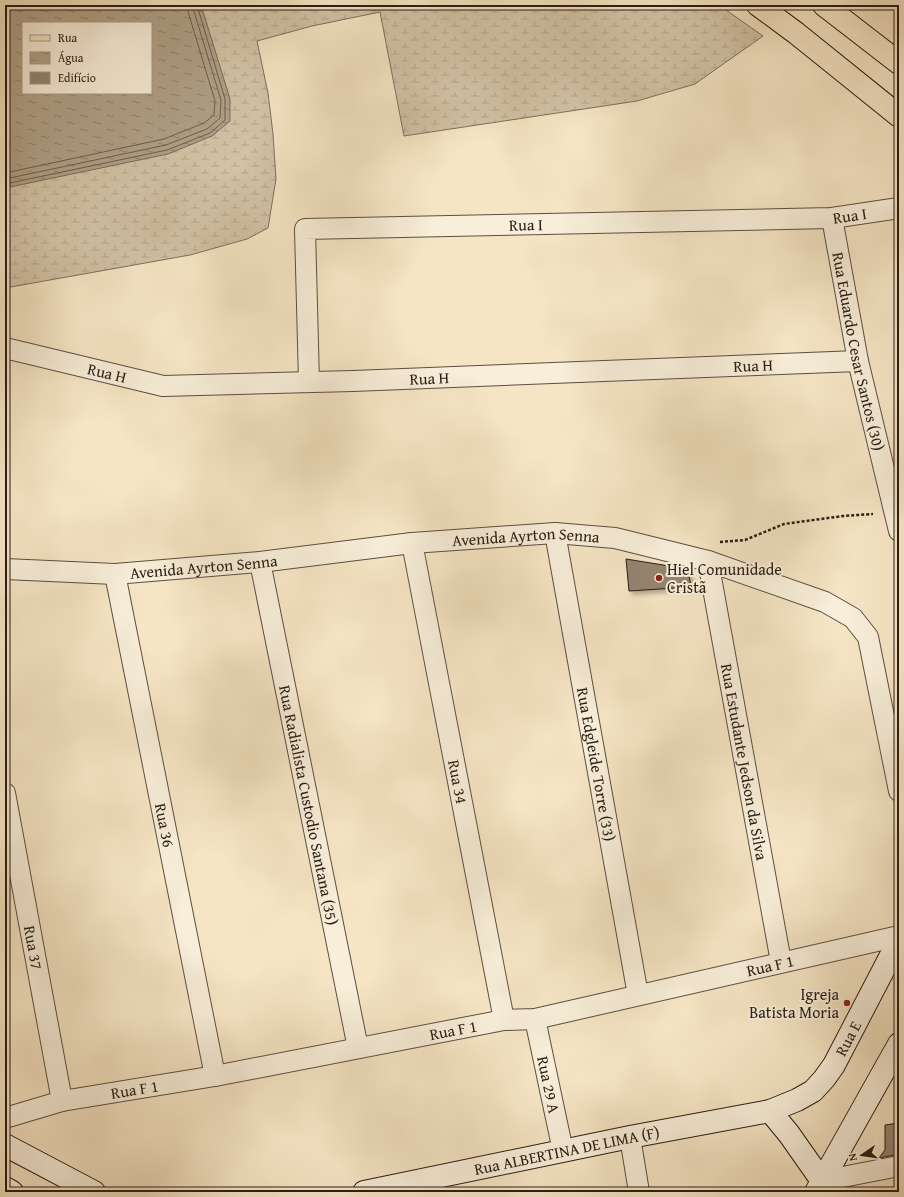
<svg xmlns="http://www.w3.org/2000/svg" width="904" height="1197" font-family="'Gentium Book Plus',serif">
<defs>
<pattern id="wetland-marsh" width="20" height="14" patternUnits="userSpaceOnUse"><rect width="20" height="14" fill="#d2c3a6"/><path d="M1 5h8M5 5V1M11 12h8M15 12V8" fill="none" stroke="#b4a78e"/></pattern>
<pattern id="water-ripples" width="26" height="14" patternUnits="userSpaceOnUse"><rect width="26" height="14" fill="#b0a188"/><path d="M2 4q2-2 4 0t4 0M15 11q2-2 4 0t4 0" fill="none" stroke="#8f826e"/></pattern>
<filter id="shadow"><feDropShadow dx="3.5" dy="3.5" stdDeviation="2" flood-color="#0004"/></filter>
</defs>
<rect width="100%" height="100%" fill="#f5e5c4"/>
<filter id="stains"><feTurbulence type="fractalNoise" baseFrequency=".005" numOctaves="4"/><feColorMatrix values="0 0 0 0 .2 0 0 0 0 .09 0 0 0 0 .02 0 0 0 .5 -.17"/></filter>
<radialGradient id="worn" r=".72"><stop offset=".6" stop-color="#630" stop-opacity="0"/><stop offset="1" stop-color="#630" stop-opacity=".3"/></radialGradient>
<path fill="url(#wetland-marsh)" stroke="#7e705e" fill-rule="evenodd" d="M5,5h714l44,31 -68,48 -58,17 -233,35 -24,-124 -68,14 -55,15 11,52 5,41 3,45 -8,49 -21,11 -57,16 -185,33zM23,23h128v70h-128z"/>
<path fill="url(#water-ripples)" stroke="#7a6c5a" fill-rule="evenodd" d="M5,5h196l29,94v22l-18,15 -44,18 -163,34zM23,23h128v70h-128z"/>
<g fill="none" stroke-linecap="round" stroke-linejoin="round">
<g stroke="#6d5e4e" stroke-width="1">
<path d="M5,173l159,-34 40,-16 10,-8 1,-14 -29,-96"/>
<path d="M5,179l161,-34 41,-16 13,-11 1,-18 -29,-95"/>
<path d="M5,184l162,-34 43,-17 15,-13v-21l-28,-94"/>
</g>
</g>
<g fill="#948570" stroke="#2a1c15" filter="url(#shadow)">
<path d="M626,559l62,10 3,18 -62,4z"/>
<path d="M899,1123v31l-20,4 6,-8v-25z"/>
</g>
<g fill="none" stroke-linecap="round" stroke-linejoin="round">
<g stroke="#5d4e41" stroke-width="22">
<g id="street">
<path id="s1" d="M832,218l26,143 41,170"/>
<path id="s2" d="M5,348l158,38 190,-5 505,-20"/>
<path id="s3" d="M309,382l-4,-153 527,-11 67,-10"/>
<path id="s4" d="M555,533l83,462"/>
<path id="s5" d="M412,543l92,477"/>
<path id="s6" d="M708,561l73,401"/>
<path id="s7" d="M260,562l98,486"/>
<path id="s8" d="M5,569l110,5 145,-12 152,-19 143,-10 60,5 93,23 117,41 28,16 15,19 31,154"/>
<path id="s9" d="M115,574l100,502"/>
<path id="s10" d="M5,793l57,308"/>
<path id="s11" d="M535,1019l28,132"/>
<path id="s12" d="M5,1118l57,-17 153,-25 289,-56 31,-1 364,-83"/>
<path d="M630,1137l9,55"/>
<path d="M822,1181l77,-15"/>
</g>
</g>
<g stroke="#2a1c15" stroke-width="24">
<g id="secondary">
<path d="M770,1111l19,23 33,47"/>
<path d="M5,1145l89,47"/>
<path d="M5,1188l7,4"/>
<path id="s13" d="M364,1192l266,-55 140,-26 27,-11 16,-9 11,-12 10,-14 65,-125"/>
<path d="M816,1192l83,-148"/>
</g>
</g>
<g stroke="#2a1c15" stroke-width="24">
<g id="primary">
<path d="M758,5l38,28 103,83"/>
<path d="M824,5l75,58"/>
</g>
</g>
<path stroke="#2a1c15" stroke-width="2.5" stroke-dasharray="3 2" stroke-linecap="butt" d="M720,542l25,-2 39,-16 59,-8 30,-2"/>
<use href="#street" stroke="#f8eed9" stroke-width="20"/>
<use href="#secondary" stroke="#f8eed9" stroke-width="22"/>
<use href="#primary" stroke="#f5e5c4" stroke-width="22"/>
</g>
<g fill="#8f2418" stroke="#f8eed9" stroke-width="1.5">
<circle cx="659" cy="578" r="4"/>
<circle cx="847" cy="1003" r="4"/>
</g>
<g text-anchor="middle" stroke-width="4" stroke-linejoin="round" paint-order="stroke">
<g font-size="16" fill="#2a1c15" stroke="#f8eed9">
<text dy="6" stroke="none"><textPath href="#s3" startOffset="698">Rua I</textPath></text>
<text dy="6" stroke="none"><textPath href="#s3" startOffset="374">Rua I</textPath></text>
<text dy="6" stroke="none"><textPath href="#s1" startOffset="136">Rua Eduardo Cesar Santos (30)</textPath></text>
<text dy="6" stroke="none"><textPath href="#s2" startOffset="753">Rua H</textPath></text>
<text dy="6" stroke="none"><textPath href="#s2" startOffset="105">Rua H</textPath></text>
<text dy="6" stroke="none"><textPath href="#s2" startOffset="429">Rua H</textPath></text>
<text dy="6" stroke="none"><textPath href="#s8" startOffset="523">Avenida Ayrton Senna</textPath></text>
<text dy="6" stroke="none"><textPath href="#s8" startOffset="199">Avenida Ayrton Senna</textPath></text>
<text dy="6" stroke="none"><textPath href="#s6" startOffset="204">Rua Estudante Jedson da Silva</textPath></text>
<text dy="6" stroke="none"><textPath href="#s4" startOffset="235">Rua Edgleide Torre (33)</textPath></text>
<text dy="6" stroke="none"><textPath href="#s5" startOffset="243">Rua 34</textPath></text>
<text dy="6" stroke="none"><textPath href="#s7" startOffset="248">Rua Radialista Custodio Santana (35)</textPath></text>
<text dy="6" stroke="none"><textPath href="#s9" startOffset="256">Rua 36</textPath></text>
<text dy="6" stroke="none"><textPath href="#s10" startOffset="157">Rua 37</textPath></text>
<text dy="6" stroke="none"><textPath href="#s12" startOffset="781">Rua F 1</textPath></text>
<text dy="6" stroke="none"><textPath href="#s12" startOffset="457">Rua F 1</textPath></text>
<text dy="6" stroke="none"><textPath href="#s13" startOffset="525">Rua E</textPath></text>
<text dy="6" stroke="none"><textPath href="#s11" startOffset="67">Rua 29 A</textPath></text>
<text dy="6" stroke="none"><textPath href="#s12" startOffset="133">Rua F 1</textPath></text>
<text dy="6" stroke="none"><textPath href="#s13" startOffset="207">Rua ALBERTINA DE LIMA (F)</textPath></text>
</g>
<g font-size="16" fill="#2a1c15" stroke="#f8eed9" text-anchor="start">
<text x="667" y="575">Hiel Comunidade<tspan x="667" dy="18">Cristã</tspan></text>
<text x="839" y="1000" text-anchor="end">Igreja<tspan x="839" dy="18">Batista Moria</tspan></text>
</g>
</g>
<rect width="904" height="1197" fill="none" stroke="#f5e5c4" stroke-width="20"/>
<rect x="6" y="6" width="892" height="1185" fill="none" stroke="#2a1c15" stroke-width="2"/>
<rect x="10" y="10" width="884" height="1177" fill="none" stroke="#2a1c15"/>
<rect x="22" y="22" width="130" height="72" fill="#f8eed9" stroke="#a69a8b"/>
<rect x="30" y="35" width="20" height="6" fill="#f5e5c4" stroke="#a69a8b"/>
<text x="58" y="42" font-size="12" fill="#2a1c15">Rua</text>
<rect x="30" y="52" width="20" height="12" fill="url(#water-ripples)" stroke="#a69a8b"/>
<text x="58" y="62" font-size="12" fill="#2a1c15">Água</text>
<rect x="30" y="72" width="20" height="12" fill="#948570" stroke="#a69a8b"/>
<text x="58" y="82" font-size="12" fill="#2a1c15">Edifício</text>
<g transform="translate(862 1155) rotate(257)" stroke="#f8eed9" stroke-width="3" paint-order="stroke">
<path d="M0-3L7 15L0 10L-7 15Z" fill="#2a1c15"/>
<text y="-6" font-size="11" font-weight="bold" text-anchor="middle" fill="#2a1c15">N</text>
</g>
<rect width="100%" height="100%" filter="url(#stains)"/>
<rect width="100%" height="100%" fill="url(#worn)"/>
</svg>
